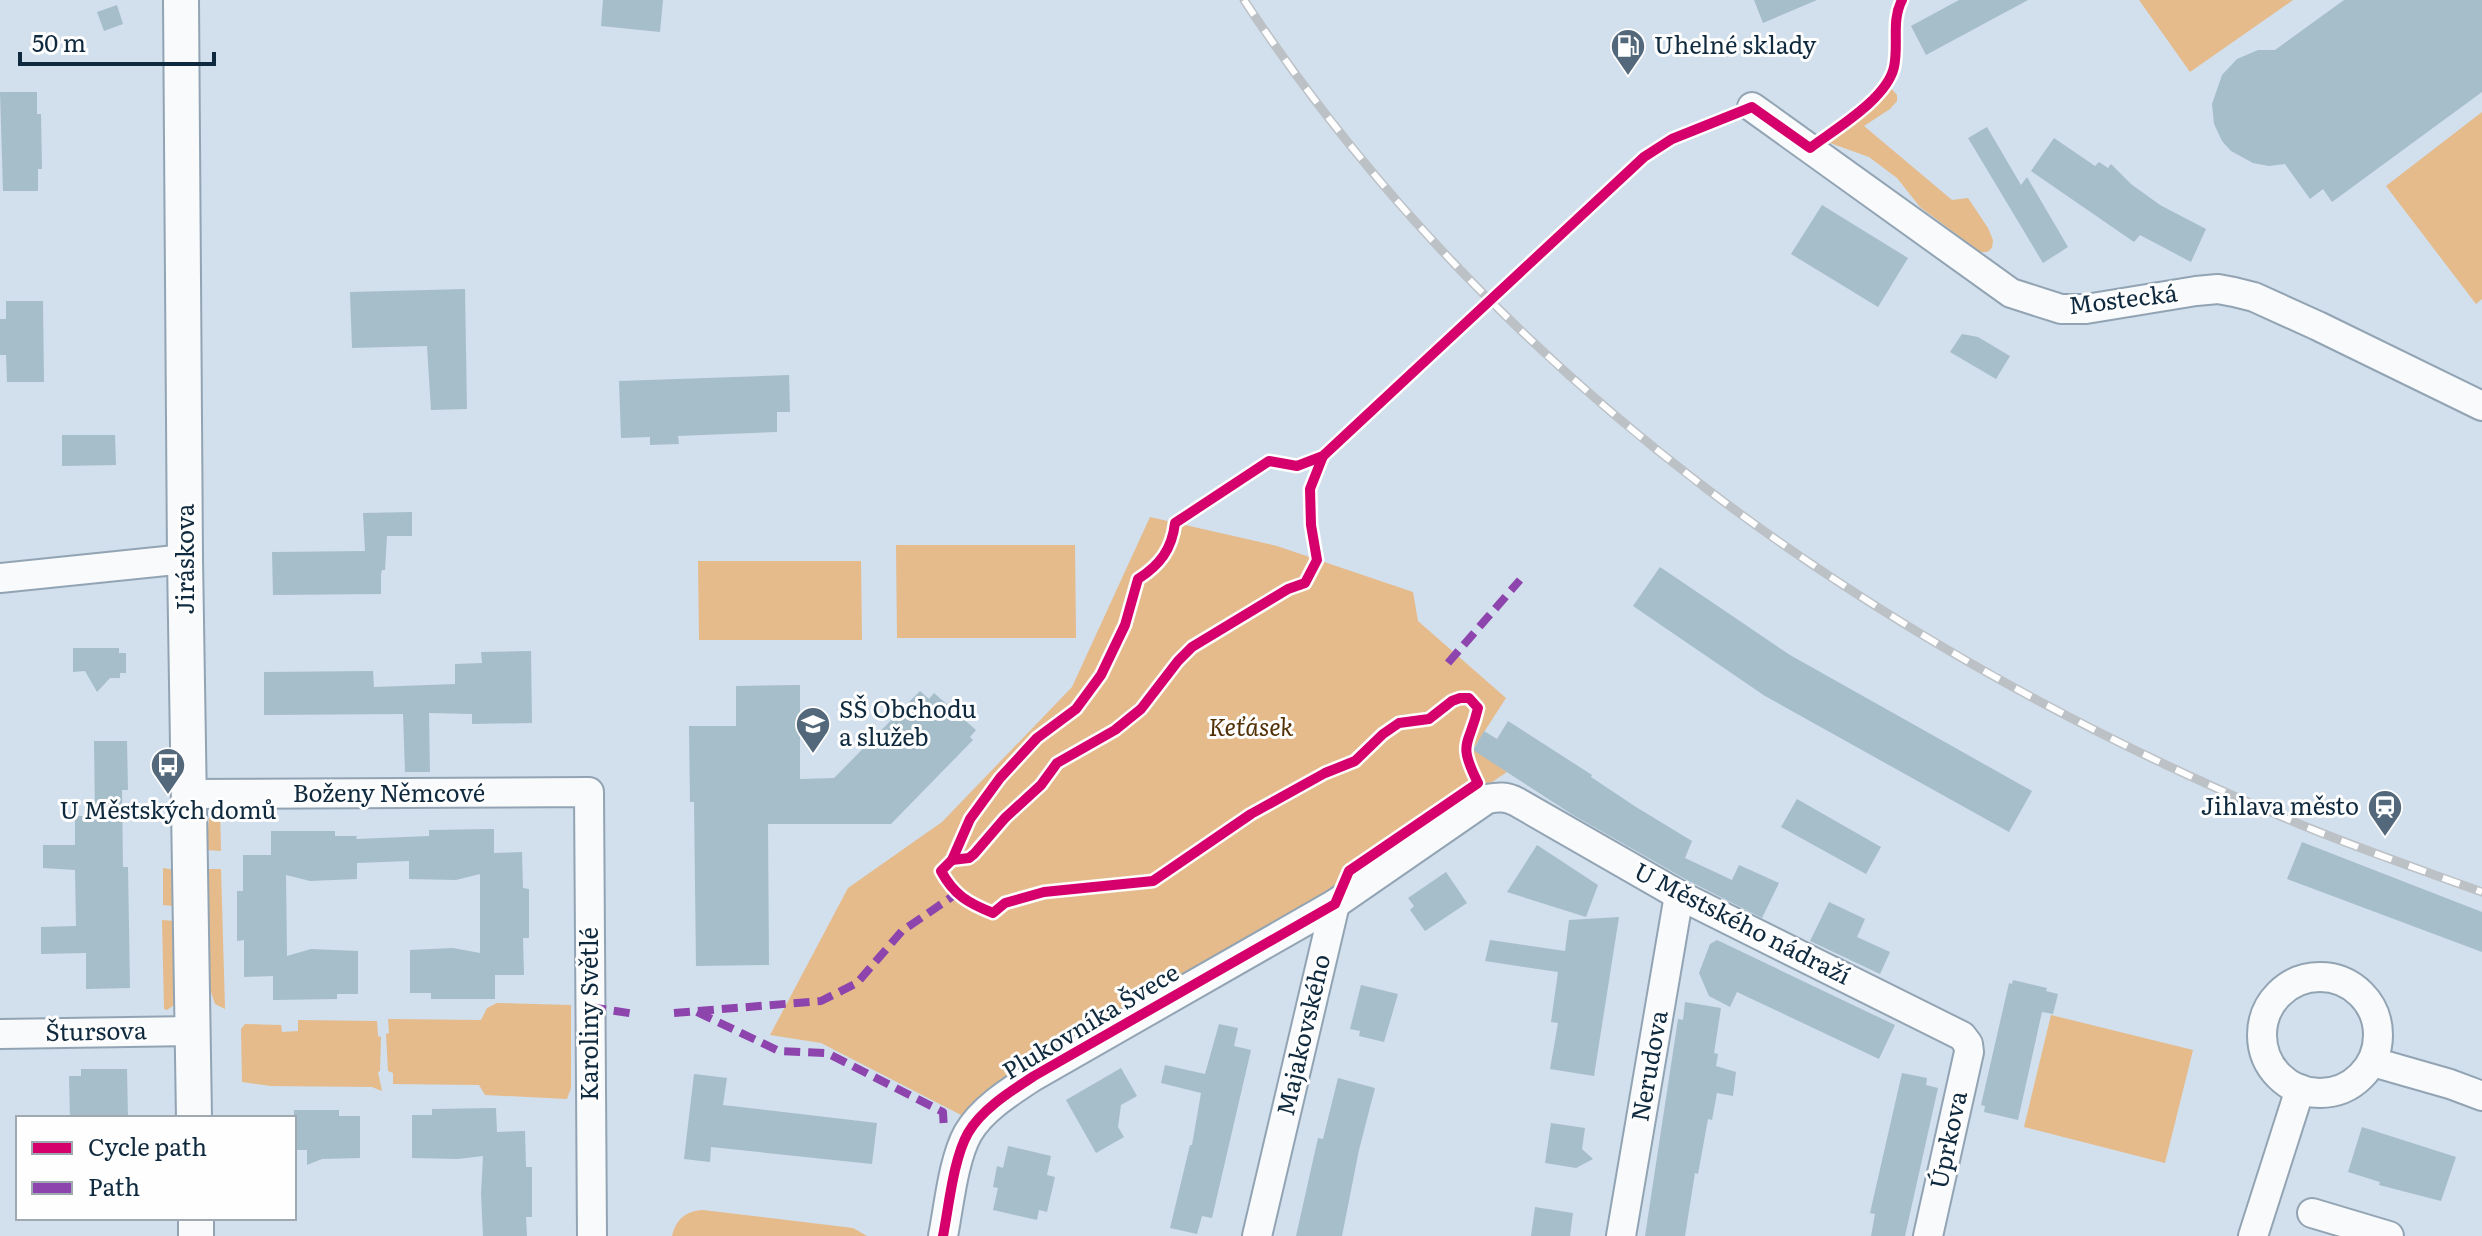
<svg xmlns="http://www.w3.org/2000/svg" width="2482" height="1236" font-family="Literata,serif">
<rect width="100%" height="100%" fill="#d2dfec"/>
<g fill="#e5bb8b">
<path d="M2139,0h154l-103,72z"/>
<path d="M1889,86l8,9v6l-7,8 -26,17 88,74 16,-2 20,30 5,12 -1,8 -5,4h-7l-60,-45 -23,-29 -28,-21 -39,-14 -3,-5 3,-6 41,-25z"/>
<path d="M2482,112v187l-6,5 -90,-118z"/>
<path d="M1150,517l127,29 136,46 5,29 88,77 -33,51 34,23 -178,120 -366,224 -142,-73 -51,-8 78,-147 94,-66 130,-135z"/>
<path d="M896,545h179l1,93h-179z"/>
<path d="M698,561h163l1,79h-163z"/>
<path d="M220,807l1,44 -15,-1 4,-42z"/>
<path d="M163,868l12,2 2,33 -4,3 -10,-1z"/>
<path d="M208,869h13l4,140 -10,-5 -5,-15z"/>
<path d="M162,920l13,1 2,82 -10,7 -3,-1z"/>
<path d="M497,1003l74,2v83l-4,11 -82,-4 -6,-10 -86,-1v-11l-5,-2 -2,-37 3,-1 -1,-14 93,1 6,-12z"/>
<path d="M2051,1015l142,35 -28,113 -141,-36z"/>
<path d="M298,1020l79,1 1,15 3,1 -1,34 -2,1 4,19 -10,-4 -101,-1 -29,-4 -1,-53 4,-5 36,1 1,7 16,-1z"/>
<path d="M703,1210l150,18 14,8h-195c4,-17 14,-25 31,-26z"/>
</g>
<g fill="#a6beca">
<path d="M603,0h60l-3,32 -59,-6z"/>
<path d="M1754,0h63l-54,23z"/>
<path d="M1959,0h69l-102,55 -15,-29z"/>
<path d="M2344,0h138v92l-150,110 -9,-13 -13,10 -25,-35 -16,2 -16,-3 -22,-12 -9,-10 -8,-17 -2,-20 10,-29 15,-16 21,-9h17z"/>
<path d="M117,5l6,19 -19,7 -7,-19z"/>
<path d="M0,92h37v22h4l1,55h-4v22h-35z"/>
<path d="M1987,127l34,58 6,-8 41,70 -25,16 -75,-125z"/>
<path d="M2054,138l41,28 4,-4 9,6 3,-4 20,20 29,21 46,24 -15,33 -51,-27 -6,7 -103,-71z"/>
<path d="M1822,205l86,53 -30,49 -87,-53z"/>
<path d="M465,289l2,120 -36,1 -4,-64 -75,2 -2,-56z"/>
<path d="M6,301h37l1,81h-37l-1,-27h-6v-36h6z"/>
<path d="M1962,334l16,3 32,19 -14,23 -46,-27z"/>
<path d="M789,375l1,37h-13v20l-99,4 1,8 -29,1v-8l-29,1 -2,-57z"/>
<path d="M62,435h53l1,30 -54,1z"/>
<path d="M412,512v24h-25l-2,34h-3l-1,4v20l-108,1 -1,-43 93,-1 -2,-38z"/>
<path d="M1660,567l130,88 242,136 -23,41 -244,-136 -132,-90z"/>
<path d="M73,648h46v5h7v20h-6v5h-10l-13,14 -12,-21 -12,1z"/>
<path d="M531,651l1,72 -60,1v-10l-43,-1 1,59h-25l-2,-58 -139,1v-43l109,-1 1,16 81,-3v-20l27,-1 -1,-11z"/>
<path d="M800,685v94l34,-1 86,-87 9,8 5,-6 42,37 -6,7 3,3 -82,84h-123l1,141 -73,1 -2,-164h-4l-1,-76h47v-40z"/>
<path d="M1508,721l84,54 -1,2 45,30 56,34 -7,17 47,22 7,-15 40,18 -17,35 -75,-38 -114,-65 -100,-65 11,-19 13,8z"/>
<path d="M94,741h33l1,49h-6l1,77h5l2,121 -44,1v-36l-45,1v-27l35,-1 -1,-56 -32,-2v-23h32v-29h20z"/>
<path d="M1797,799l84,48 -15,27 -85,-47z"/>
<path d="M494,829v24l28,-1 1,36 6,1v49h-6l1,37h-29v24h-64v-6h-21v-43l43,-2 27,5v-79l-24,6 -47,-1v-18l-52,2v16l-47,2 -24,-6 1,81 24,-7 47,2v43h-21v5l-64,1v-24l-29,1v-37l-7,1v-50h6v-36h28v-24h64v5h22l-1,3 73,-3v-6z"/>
<path d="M2302,842l180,70v40l-195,-73z"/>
<path d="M1537,845l61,40 -12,32 -79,-25z"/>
<path d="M1446,872l21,31 -42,28 -15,-21 4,-4 -6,-8z"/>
<path d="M1829,902l36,17 -8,18 33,15 -10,22 -70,-33z"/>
<path d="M1619,917l-25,159 -44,-7 8,-46 -7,-1 7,-50 -73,-11 5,-21 75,11 4,-31z"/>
<path d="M1717,940l178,85 -16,34 -142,-67 -7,15 -21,-11 -10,-23 11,-29z"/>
<path d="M2013,980l34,8 -1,3 12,3 -5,20 -11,-2 -24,108 -34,-8 1,-6 -4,-1 28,-122 3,1z"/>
<path d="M1361,985l37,9 -14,48 -25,-6 1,-5 -10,-2z"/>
<path d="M1685,1002l36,6 -7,45 4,1 -2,12 20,6 -3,24 -16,-3 -5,27 -4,-1 -10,55 -3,-1 -10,63h-40l33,-217 5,1z"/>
<path d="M1219,1024l19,4 -4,18 17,4 -39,168 -10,-2 -5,18 -27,-6 20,-83h2l9,-52 -40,-10 4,-18 40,9z"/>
<path d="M1121,1068l16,28 -16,9 -3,22 6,10 -28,16 -30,-53z"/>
<path d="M81,1069h46l1,49h-58l-1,-42h12z"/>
<path d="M1902,1073l25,5 -1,7 12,3 -33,148h-34l4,-22 -5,-1z"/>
<path d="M694,1074l33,4 -4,27 154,18 -5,41 -161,-17 -1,15 -26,-3z"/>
<path d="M1338,1078l37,10 -16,62 -17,86h-46l22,-98 5,1z"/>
<path d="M496,1108l1,24 28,-1 1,36h6v50h-6l1,19h-44l-2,-42 2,-38 -25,3 -46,-1v-43h20v-6z"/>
<path d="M294,1110h45v6h21v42l-38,1 -15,6v-15h-13z"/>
<path d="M1551,1123l34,5 -3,21 11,10 -17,9 -31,-5z"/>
<path d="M2362,1127l94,30 -15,44 -62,-16 1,-3 -32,-10z"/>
<path d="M1008,1146l43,10 -4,19 8,2 -8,35 -8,-2 -2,10 -44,-10 5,-22 -5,-1 4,-21 6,2z"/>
<path d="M1535,1207l38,6 -3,23h-39z"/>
</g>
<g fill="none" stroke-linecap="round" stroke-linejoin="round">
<g stroke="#92a4b3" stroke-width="32">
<g id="minor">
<path d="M1752,107l259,186 50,16h25l110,-18 22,-2 16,3 20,5 64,29 164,80"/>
<path d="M0,578l185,-19"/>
<path d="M189,794l400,-2 3,444"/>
<circle cx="2320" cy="1035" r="58"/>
<path d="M0,1034l193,-3"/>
<path d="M2373,1062l77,22 32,12"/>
<path d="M2312,1213l77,23"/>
<path d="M943,1236c6,-30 10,-76 25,-103 14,-24 43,-42 66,-57l301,-172 152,-105c11,-2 19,-3 30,3l162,93 283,141 6,8 1,8 -41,184"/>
<path d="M1257,1236l78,-332"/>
<path d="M1621,1236l58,-341"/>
<path d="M2253,1236l47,-147"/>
</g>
</g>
<g stroke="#92a4b3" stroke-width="38">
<g id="major">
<path d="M181,0l4,559 9,559"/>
<path d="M196,1218v18"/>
</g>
</g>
<use href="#minor" stroke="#f8fafc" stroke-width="28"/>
<use href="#major" stroke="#f8fafc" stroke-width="34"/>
<g stroke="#bcc1c6" stroke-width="9">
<path id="rail" d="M1244,0c252,382 630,646 1048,821 62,26 127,48 190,71"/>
</g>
<use href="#rail" stroke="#fefefe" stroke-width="6" stroke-dasharray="18" stroke-linecap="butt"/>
<g stroke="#8e44ad" stroke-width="8" stroke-dasharray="16 8" stroke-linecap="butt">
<path d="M1448,663l72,-83"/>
<path d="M590,1007l45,7"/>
<path d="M697,1012l82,39 48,2 116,59 1,19"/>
<path d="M674,1013l147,-12 36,-18 45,-52 54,-37"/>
</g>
<g stroke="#fefefe" stroke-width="15">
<g id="cycleway">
<path d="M952,860l17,-2 5,-4 31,-36 36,-33 16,-22 58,-33 26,-21 37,-48 14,-14 96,-58 17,-6 12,-23 -6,-35 -1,-36 13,-33"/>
<path d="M943,1236c6,-30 10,-76 25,-103 14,-24 43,-42 66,-57l301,-172 14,-33 129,-88c-21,-42 -9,-36 0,-75l-9,-10h-9l-8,3 -23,18 -30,4 -16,11 -28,27 -30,12 -74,41 -98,67 -109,11 -39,11 -12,10c-25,-10 -39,-18 -52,-42l11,-11 18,-41 30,-41 37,-40 39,-29 25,-34 24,-50 13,-46c22,-14 34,-30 37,-56l94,-62 28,5 26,-10 321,-299 28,-18 80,-32 58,41c25,-19 77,-49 84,-81 5,-23 -3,-46 8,-67"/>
</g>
</g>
<use href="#cycleway" stroke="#d6006c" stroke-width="10"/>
</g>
<defs>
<g id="fuel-pin" transform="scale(1.8)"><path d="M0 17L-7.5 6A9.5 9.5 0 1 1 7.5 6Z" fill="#53697b" stroke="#fefefe"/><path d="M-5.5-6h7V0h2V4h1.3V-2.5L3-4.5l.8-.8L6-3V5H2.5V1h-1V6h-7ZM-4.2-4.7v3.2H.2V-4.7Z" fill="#fff"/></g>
<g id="university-pin" transform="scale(1.8)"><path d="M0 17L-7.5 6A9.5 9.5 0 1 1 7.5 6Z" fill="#53697b" stroke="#fefefe"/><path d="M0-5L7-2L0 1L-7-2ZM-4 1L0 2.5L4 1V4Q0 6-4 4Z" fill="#fff"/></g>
<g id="bus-pin" transform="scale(1.8)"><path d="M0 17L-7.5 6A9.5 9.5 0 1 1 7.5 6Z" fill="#53697b" stroke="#fefefe"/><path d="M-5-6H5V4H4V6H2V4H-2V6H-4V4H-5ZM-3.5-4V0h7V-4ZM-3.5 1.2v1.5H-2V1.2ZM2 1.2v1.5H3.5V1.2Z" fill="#fff"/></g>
<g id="station-pin" transform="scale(1.8)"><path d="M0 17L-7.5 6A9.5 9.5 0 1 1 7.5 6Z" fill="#53697b" stroke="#fefefe"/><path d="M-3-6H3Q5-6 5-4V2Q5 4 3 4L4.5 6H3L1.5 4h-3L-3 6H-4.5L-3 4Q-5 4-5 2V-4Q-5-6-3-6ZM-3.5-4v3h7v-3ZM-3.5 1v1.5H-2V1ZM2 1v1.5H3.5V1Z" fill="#fff"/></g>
</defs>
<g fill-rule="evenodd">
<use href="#fuel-pin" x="1628" y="46"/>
<use href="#university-pin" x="813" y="724"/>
<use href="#bus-pin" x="168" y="765"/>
<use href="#station-pin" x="2385" y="807"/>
</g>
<g text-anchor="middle" stroke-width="6" stroke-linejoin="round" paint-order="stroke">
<g font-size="24" fill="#0f2a3e" stroke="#fefefe" text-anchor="start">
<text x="1654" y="54">Uhelné sklady</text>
<text x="839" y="718">SŠ Obchodu<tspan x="839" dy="28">a služeb</tspan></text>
<text x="2359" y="815" text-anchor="end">Jihlava město</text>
<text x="168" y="819" text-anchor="middle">U Městských domů</text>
</g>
<g font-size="24" fill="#0f2a3e" stroke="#fefefe">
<text transform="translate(2123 300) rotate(-7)" y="8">Mostecká</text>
<text transform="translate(186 559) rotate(-90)" y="8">Jiráskova</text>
<text x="389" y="802">Boženy Němcové</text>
<text transform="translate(1742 924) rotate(27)" y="8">U Městského nádraží</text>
<text transform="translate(590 1014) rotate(-90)" y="8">Karoliny Světlé</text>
<text transform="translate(1091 1022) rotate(-31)" y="8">Plukovníka Švece</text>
<text transform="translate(96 1032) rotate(-1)" y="8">Štursova</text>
<text transform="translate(1304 1035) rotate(-77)" y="8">Majakovského</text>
<text transform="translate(1650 1066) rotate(-80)" y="8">Nerudova</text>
<text transform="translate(1949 1140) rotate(-78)" y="8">Úprkova</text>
</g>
<g font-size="24" font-style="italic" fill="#523005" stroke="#fefefe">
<text x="1251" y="736">Keťásek</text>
</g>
</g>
<rect x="16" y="1116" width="280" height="104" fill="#fefefe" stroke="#9ea9b1" stroke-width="2"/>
<rect x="32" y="1142" width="40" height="12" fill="#d6006c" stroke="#9ea9b1" stroke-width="2"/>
<text x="88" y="1156" font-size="24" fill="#0f2a3e">Cycle path</text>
<rect x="32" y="1182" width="40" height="12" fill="#8e44ad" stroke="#9ea9b1" stroke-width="2"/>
<text x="88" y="1196" font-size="24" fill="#0f2a3e">Path</text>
<path d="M20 52v12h194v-12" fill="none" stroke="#0f2a3e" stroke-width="4"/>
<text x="32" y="52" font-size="24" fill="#0f2a3e" stroke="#fefefe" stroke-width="6" paint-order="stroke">50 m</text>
</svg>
